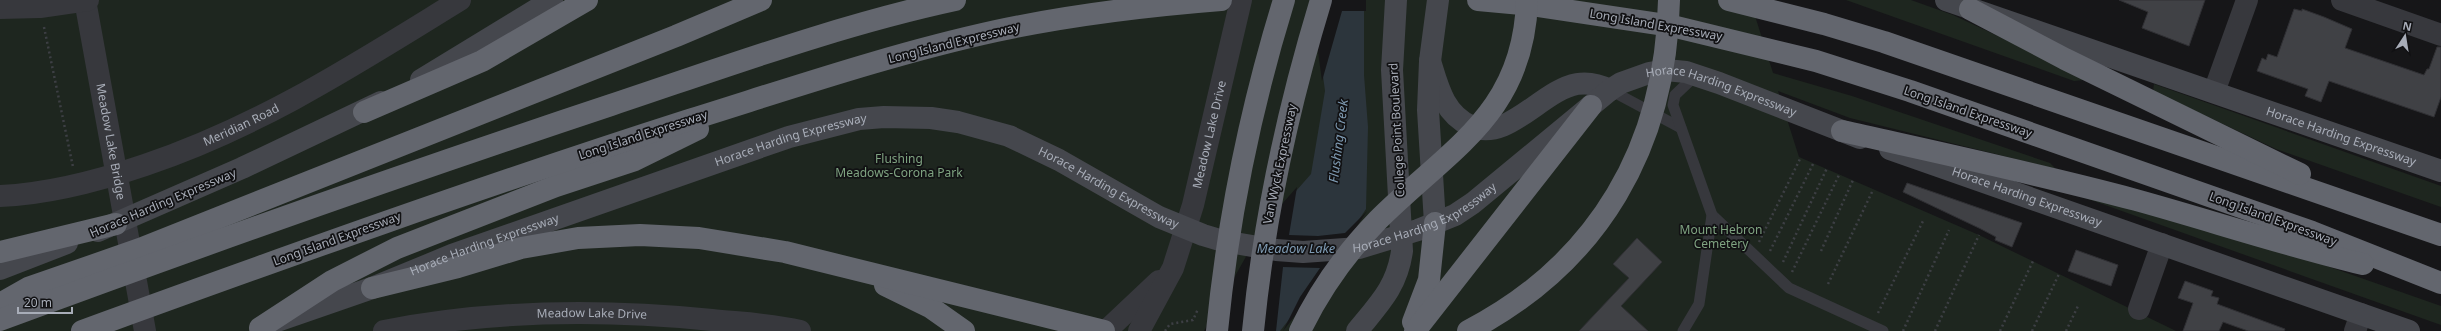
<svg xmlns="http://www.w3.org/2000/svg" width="2441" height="331" font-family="'Noto Sans',sans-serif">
<rect width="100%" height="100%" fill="#161618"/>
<g fill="#1e261f">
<path d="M0,0h1750l23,73 79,23 198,67 6,6 -206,-51 -72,-27 21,66 180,78 197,96h-2176z"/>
<path d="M1846,0h65l42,15 117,55 14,10 -10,1z"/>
<path d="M2154,84l287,102v21l-165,-58 -123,-58z"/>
<path d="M2063,190l201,54 177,62v19z"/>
</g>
<path fill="#2c353c" d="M1313,0h51v75l4,52 -2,82 -53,80 -33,42h-74l61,-107 44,-50 14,-83z"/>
<g fill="#161618">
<path d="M1311,0h55v11h-24l-20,70z"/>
<path d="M1297,187l-8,48 29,1 27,-3 22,-22 -52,79 -32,41 17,-34 20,-29 -37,-1 -7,64h-72l61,-108z"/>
</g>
<g fill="#404145" stroke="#303034">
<path d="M2119,0h86l-16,46 -47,-18 6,-16z"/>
<path d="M2294,9l8,2v-2l22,8 28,12 -7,19 79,27 3,-6h2l8,-22h4v50l-7,20 -105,-36 -8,21 -16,-6 3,-7 -51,-18 5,-13 4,2 2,-6 9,3z"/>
<path d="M1907,183l115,40 -10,24 -17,-7 1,-3 -15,-8 -78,-37z"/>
<path d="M1637,238l25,24 -41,44 27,25h-69l50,-53 -16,-14z"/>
<path d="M2076,250l42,15 -7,21 -43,-15z"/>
<path d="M2185,281l28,10 -2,5 8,2 -2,6 68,25 -1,2h-36l-25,-9 -4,9h-36l10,-28 -15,-5z"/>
</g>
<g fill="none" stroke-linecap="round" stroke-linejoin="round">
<g stroke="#3d3f44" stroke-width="2.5" stroke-dasharray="2 3" stroke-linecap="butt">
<path d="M44,27l29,140"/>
<path d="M1759,242l42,-85"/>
<path d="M1770,251l44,-89"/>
<path d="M1821,251l32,-71"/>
<path d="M1783,262l44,-94"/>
<path d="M1792,272l47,-97"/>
<path d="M1828,284l45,-94"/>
<path d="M1878,313l45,-92"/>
<path d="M1165,331l5,-7 23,-4 5,-11"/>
<path d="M1903,331l46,-101"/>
<path d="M1935,331l44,-96"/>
<path d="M2000,331l33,-70"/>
<path d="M2032,331l27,-57"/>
<path d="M2066,331l12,-25"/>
</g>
<g stroke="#37383d" stroke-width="11">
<path d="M1610,90l71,38"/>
<path d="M1712,215l77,73 94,43"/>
<path d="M1683,331l16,-27 13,-89 -39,-110 2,-10 21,-20"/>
</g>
<g stroke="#37383d" stroke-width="22">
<path id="s1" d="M85,0l60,331"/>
<path d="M2342,0l99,35"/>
<path d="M0,8l40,-1 48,-7"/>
<path d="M2214,92l33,-92"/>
<path id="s2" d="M0,196c49,-2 98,-15 145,-31 116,-39 211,-101 315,-165"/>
<path d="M2139,309l23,-65"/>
<path id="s3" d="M384,331c107,-21 219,-22 328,-11 29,3 60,4 88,11"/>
<path d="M1106,331l53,-50"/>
<path id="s4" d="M1139,331l34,-63 20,-63 48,-205"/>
<path d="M2355,331l6,-17"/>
</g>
<g stroke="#45474d" stroke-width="22">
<path id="s5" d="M1946,0l495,171"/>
<path d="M1430,61c8,26 14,53 41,65 36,17 71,-36 106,-42 12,-2 23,1 33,6"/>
<path d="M421,80l131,-80"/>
<path id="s6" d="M1890,149l519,182"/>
<path d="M1435,223l-7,-113 2,-49 8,-61"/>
<path d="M98,231l144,-63 139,-66"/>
<path d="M0,269l67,-26"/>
<path id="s7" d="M277,321l95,-33 80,-33 337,-118 70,-18 25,-2 47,1 27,4 51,14 50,24 100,57 44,18 20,6 53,9 27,2 56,-4 59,-18 37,-15 18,-12 137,-113 11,-7 28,-10 17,-3 20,2 33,11 141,55"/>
<path d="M1357,331c22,-27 40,-44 45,-80l-10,-181 4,-70"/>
</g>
<g stroke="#63666e" stroke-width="22">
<path d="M1478,0l54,5 140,21 144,35 94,30 402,141 129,51"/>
<path d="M1729,0l95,24 60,18 557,193"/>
<path d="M1970,9l95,50 235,115"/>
<path d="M364,112l118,-51 105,-61"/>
<path d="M1842,131c98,22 197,43 294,69 76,21 151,46 227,64"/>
<path d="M0,252l116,-28"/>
<path d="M885,285l45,22 34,24"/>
<path d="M372,288l86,-21 63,-19 57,-10 62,-3 59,3 86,14 319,79"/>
<path d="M0,304l28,-16 112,-39 536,-213 85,-36"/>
<path d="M0,320c203,-75 406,-147 611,-215 114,-38 228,-80 344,-105"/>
<path d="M1413,322l16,-42 6,-57"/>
<path d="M260,328l72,-47 65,-33 159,-62 79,-26 63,-31"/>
<path d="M82,331c201,-73 401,-145 604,-210 103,-32 205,-67 310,-90 74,-16 149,-25 225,-31"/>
<path d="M1217,331c11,-112 34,-224 67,-331"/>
<path d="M1253,331c11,-112 35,-223 68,-331"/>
<path d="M1300,331c20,-42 46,-78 78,-111 71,-71 146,-106 149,-220"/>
<path d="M1415,331l176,-225"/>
<path d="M1468,331c131,-68 198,-185 201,-331"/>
</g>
</g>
<g text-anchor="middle" stroke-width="3.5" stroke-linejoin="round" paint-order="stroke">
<g font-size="12" fill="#a8adb8" stroke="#111113">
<text transform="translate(1656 25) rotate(10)" y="4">Long Island Expressway</text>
<text transform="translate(954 43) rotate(-14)" y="4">Long Island Expressway</text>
<text dy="4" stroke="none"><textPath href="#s7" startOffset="1564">Horace Harding Expressway</textPath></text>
<text transform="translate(1968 112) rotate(19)" y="4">Long Island Expressway</text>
<text dy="4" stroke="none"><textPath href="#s2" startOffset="253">Meridian Road</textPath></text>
<text transform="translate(1397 130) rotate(-93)" y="4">College Point Boulevard</text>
<text transform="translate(643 135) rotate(-18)" y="4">Long Island Expressway</text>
<text dy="4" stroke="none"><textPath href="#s4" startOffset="210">Meadow Lake Drive</textPath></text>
<text dy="4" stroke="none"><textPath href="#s5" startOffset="418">Horace Harding Expressway</textPath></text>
<text dy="4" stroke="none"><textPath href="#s7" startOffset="545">Horace Harding Expressway</textPath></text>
<text dy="4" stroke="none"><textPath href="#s1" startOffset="144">Meadow Lake Bridge</textPath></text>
<text transform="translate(1280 164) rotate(-78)" y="4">Van Wyck Expressway</text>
<text dy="4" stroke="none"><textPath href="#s7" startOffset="881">Horace Harding Expressway</textPath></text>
<text dy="4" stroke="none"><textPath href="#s6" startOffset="145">Horace Harding Expressway</textPath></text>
<text transform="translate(163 203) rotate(-23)" y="4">Horace Harding Expressway</text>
<text dy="4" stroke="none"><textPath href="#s7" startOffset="1217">Horace Harding Expressway</textPath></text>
<text transform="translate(2273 219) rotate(20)" y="4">Long Island Expressway</text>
<text transform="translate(337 239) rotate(-20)" y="4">Long Island Expressway</text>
<text dy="4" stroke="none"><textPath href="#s7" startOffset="221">Horace Harding Expressway</textPath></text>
<text dy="4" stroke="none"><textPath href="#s3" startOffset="209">Meadow Lake Drive</textPath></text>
</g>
<g font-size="12" fill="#7fa381" stroke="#111113">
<text x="899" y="163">Flushing<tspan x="899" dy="14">Meadows-Corona Park</tspan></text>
<text x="1721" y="234">Mount Hebron<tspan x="1721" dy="14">Cemetery</tspan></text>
</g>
<g font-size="13" font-style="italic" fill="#7f9bb3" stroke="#111113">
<text transform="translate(1338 141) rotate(-83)" y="5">Flushing Creek</text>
<text x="1296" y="253">Meadow Lake</text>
</g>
</g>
<g transform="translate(2405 36) rotate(12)" stroke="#111113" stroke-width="3" paint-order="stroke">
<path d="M0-3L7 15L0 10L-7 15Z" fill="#a8adb8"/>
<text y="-6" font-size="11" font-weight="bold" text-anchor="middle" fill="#a8adb8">N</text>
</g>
<path d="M18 307v6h54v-6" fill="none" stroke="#a8adb8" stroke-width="2"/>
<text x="24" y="307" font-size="12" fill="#a8adb8" stroke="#111113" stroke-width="3" paint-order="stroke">20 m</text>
</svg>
